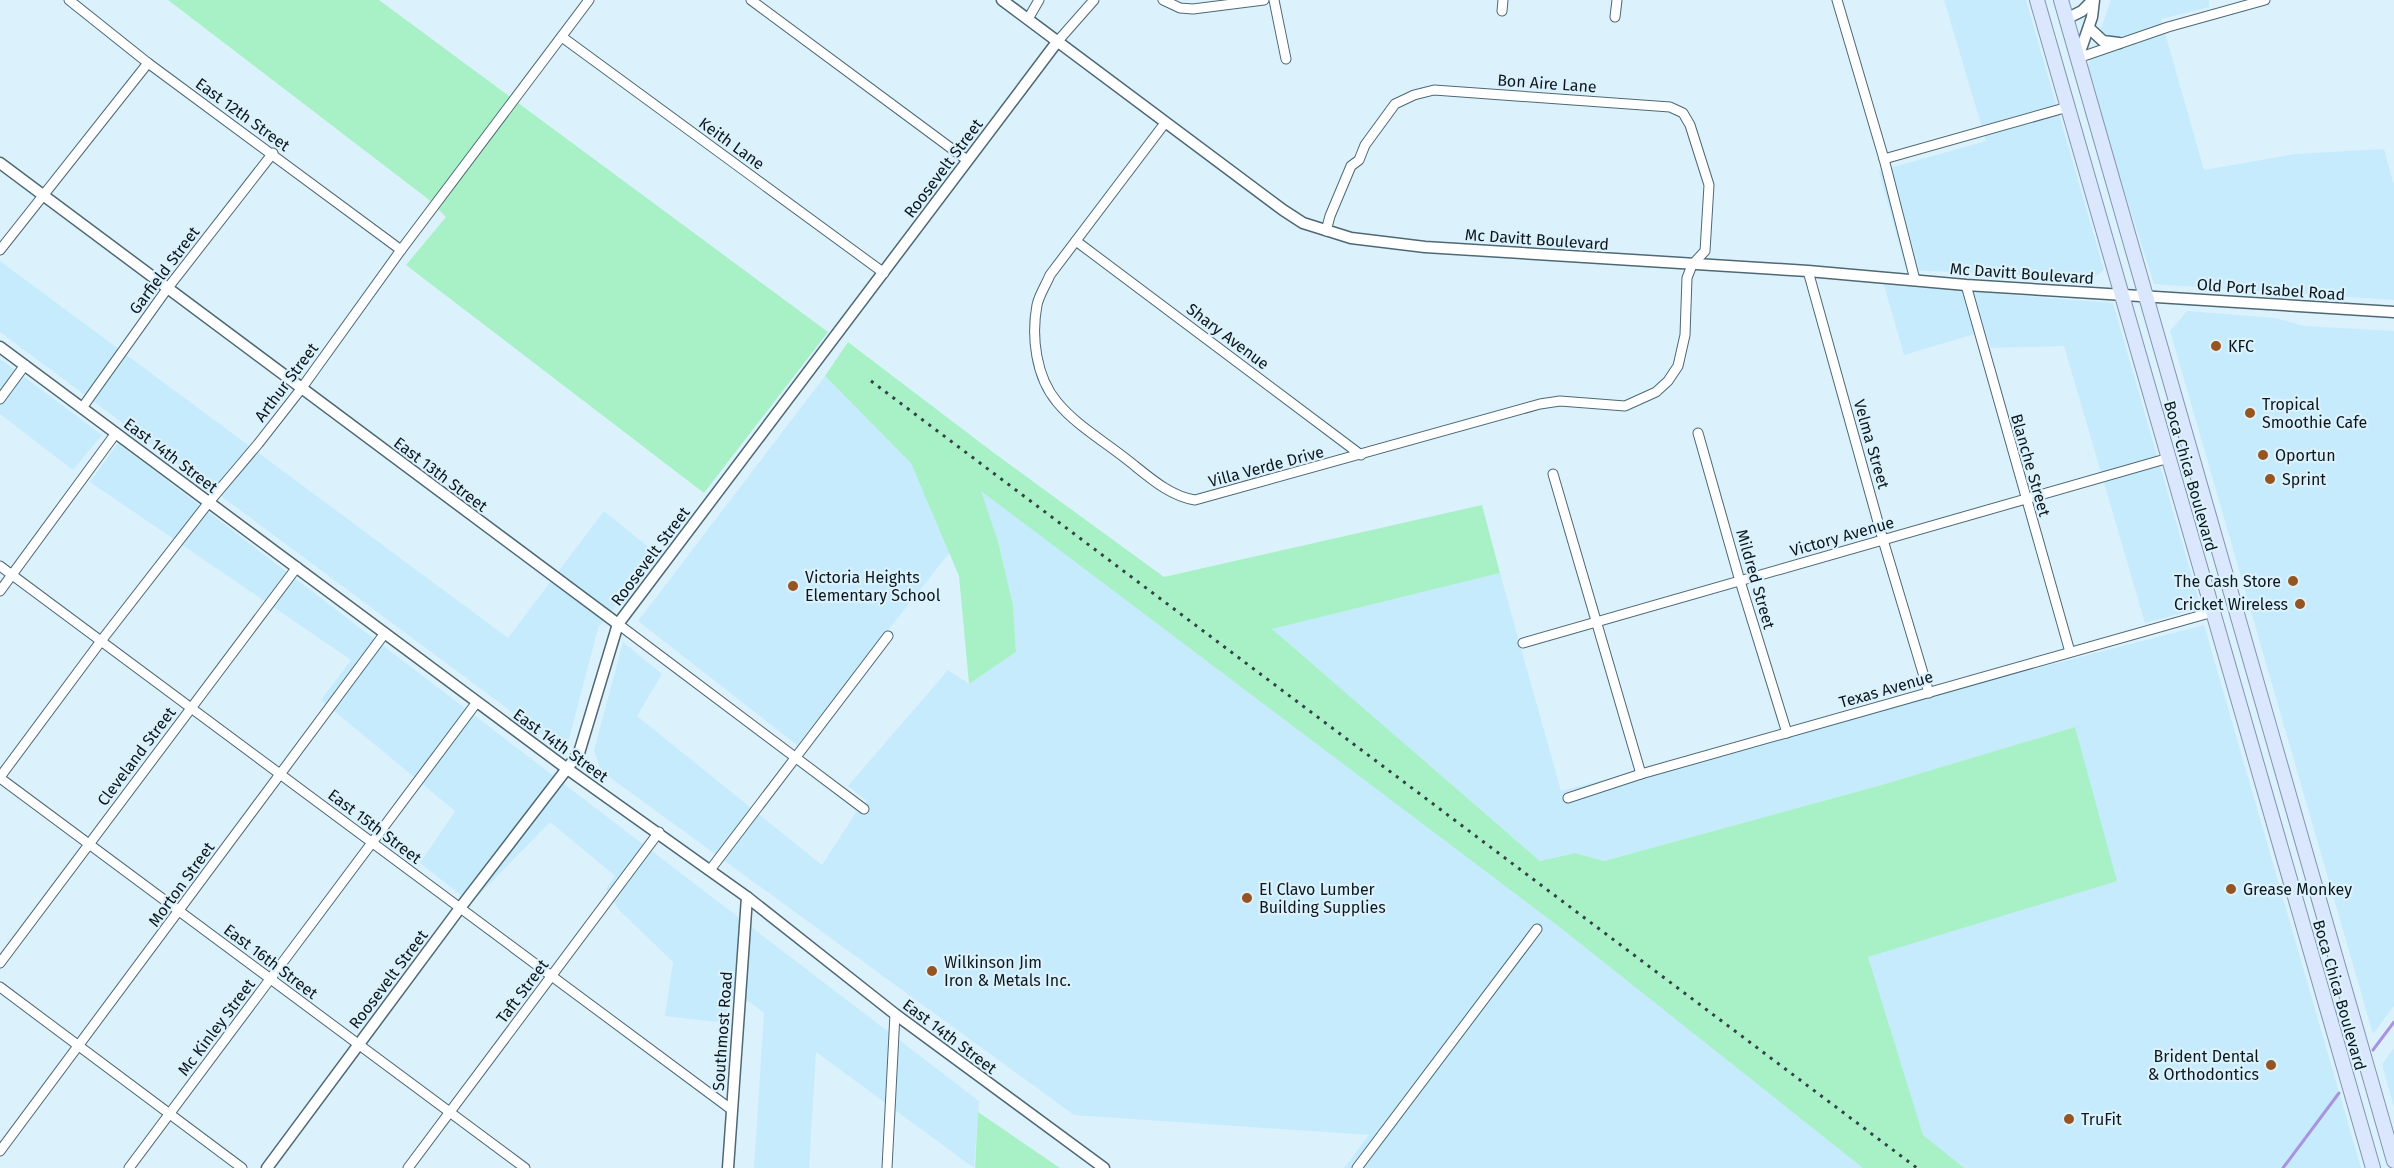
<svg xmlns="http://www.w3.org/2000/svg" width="2394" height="1168" font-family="'Fira Sans',sans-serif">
<rect width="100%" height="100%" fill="#dbf2fd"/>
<g fill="#c6ebfd">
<path d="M1944,0h82l78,270 -11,8 -187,-8 -27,-99 107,-30z"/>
<path d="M2111,0h98v7l-48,12 43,151 91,-16 89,-5 10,36v115l-240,-16 -68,-212z"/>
<path d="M0,261l508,377 96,-127 53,43 -59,74 -29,111 -10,8 -559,-415z"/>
<path d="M1884,285l229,18 88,305 -56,15 -81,-277 -73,2 -6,-17 -81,24z"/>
<path d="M2187,311l88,7 30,8 89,5v675l-21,28 -203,-703z"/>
<path d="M0,359l102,76 -29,35 -73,-56z"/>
<path d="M825,376l86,86 39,90 -153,193 -159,-124z"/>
<path d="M118,443l861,658 -5,67 -158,-116 -7,116h-55l10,-155 -16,-12 -20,-2 -1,24 -62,-7 8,-54 -54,-52 -13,-21 9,-13 -65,-54 -79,81 -51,-40 35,-52 -134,-111 30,-40 -261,-178z"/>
<path d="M980,490l322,237 270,209 292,232h-520l25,-33 -295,-20 -473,-344 -7,-21 29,-108 39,32 -25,42 185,149 33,-51 12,-13 -19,-15 100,-116 21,14 47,-32 -3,-47 -15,-64z"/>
<path d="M1500,573l61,218 643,-166 157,543h-409l-37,-28 -54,-181 182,-57 32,-175 -197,59 -274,75 -30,-8 -34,8 -269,-232z"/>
<path d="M2394,1048v60l-12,-44z"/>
</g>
<g fill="#a8f1c6">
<path d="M168,0h211l449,332 -124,161 -298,-228 40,-48 -18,-18z"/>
<path d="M848,342l146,111 170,124 318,-72 18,68 -228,56 268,232 35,-8 29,8 274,-75 197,-59 42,154 -249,76 55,178 41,33h-101l-306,-243 -576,-434 17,50 15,64 3,47 -47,32 -10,-108 -48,-113 -86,-87z"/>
<path d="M978,1112l82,56h-85z"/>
</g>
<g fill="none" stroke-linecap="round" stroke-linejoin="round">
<g stroke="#a993e0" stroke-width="3">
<path d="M2373,1050l21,-28"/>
<path d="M2283,1168l56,-75"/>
</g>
<g stroke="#4e6874" stroke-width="11">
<g id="minor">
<path d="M69,0l79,63 253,187"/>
<path d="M751,0l216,160"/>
<path d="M1163,0l17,8 13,1 71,-9"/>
<path d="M1274,0l12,59"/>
<path d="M1837,0l47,159 31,121"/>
<path d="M1502,11l1,-11"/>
<path d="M1615,17l2,-17"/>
<path d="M1028,19l11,-19"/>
<path d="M562,37l322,236"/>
<path d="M1057,42l37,-42"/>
<path d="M2078,58l90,-31 97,-27"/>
<path d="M1165,123l-115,152c-4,10 -11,20 -13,30 -6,32 -1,72 20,97 18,22 45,38 68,56 21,16 43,38 70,42l345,-96 20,-3 65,5 31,-14 12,-11 10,-15 7,-31 2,-57 5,-13 13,-14 4,-66 -19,-60 -7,-12 -13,-6 -236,-17 -20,5 -19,9 -30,41 -6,15 -8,6 -21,50 -4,15"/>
<path d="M1884,159l184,-52"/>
<path d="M1076,241l285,214"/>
<path d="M0,250l148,-187"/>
<path d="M1808,271l75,269 46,153"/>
<path d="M1966,285l104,367"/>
<path d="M0,399l25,-34"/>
<path d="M82,408l85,-119 106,-136"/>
<path d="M1698,433l42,148 47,152"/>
<path d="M1553,474l88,300"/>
<path d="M0,566l732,544"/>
<path d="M0,591l116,-158"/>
<path d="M618,624l246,185"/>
<path d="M1523,643l646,-185"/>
<path d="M0,777l101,-136 108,-139 49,-58 43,-55 100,-139 188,-250"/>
<path d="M0,778l525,390"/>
<path d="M1568,798l73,-24 572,-162"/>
<path d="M710,870l178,-234"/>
<path d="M0,963l297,-396"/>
<path d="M0,987l242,181"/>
<path d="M0,1151l385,-518"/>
<path d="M129,1168l348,-466"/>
<path d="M408,1168l251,-336"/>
<path d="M887,1168l8,-154"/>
<path d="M1357,1168l180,-239"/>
</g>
</g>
<g stroke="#4e6874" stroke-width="13">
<g id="tertiary">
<path d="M1002,0l281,210 20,13 48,15 74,9 383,24 158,14 428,27"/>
<path d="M2066,19l16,-8 11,-11"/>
<path d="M2089,28l14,13 16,2"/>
<path d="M2078,58l14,-41 2,-17"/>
<path d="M0,163l618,461"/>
<path d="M0,347l566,421 181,129 148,117 209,154"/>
<path d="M267,1168l193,-260 119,-155 39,-129 439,-582"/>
<path d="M728,1168l19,-271"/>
</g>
</g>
<g stroke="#8394ae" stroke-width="16">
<g id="primary">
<path d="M2037,0l336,1168"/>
<path d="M2061,0l333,1161"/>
</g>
</g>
<use href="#minor" stroke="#fff" stroke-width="9"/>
<use href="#tertiary" stroke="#fff" stroke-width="10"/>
<use href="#primary" stroke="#dae7fd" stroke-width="14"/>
<path stroke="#344147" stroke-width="3" stroke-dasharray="3 6" stroke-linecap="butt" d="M871,381l1046,787"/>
</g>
<g fill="#965421" stroke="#dbf2fd" stroke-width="2">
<circle cx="2216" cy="346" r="6"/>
<circle cx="2250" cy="413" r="6"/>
<circle cx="2263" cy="455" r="6"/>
<circle cx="2270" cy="479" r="6"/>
<circle cx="2293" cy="581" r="6"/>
<circle cx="793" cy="586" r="6"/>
<circle cx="2300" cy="604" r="6"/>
<circle cx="2231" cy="889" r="6"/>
<circle cx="1247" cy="898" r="6"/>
<circle cx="932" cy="971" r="6"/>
<circle cx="2271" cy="1065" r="6"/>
<circle cx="2069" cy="1119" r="6"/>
</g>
<g text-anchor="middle" stroke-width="4.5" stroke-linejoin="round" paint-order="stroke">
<g font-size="16" fill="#0d171c" stroke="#dbf2fd">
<text transform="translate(1547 83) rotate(4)" y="6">Bon Aire Lane</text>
<text transform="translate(243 114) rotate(36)" y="6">East 12th Street</text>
<text transform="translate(732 143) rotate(36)" y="6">Keith Lane</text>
<text transform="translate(943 168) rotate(-53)" y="6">Roosevelt Street</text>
<text transform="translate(1537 239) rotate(4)" y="6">Mc Davitt Boulevard</text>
<text transform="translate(164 270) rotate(-53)" y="6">Garfield Street</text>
<text transform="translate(2022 273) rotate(4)" y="6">Mc Davitt Boulevard</text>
<text transform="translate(2271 289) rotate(4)" y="6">Old Port Isabel Road</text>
<text transform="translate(1228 336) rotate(37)" y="6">Shary Avenue</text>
<text transform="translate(286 382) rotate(-53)" y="6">Arthur Street</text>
<text transform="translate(1872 444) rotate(74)" y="6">Velma Street</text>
<text transform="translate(171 455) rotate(37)" y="6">East 14th Street</text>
<text transform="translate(2031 465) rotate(74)" y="6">Blanche Street</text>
<text transform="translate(1266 466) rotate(-15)" y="6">Villa Verde Drive</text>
<text transform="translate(441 474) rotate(37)" y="6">East 13th Street</text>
<text transform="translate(2191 476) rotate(74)" y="6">Boca Chica Boulevard</text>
<text transform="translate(1842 536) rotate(-16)" y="6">Victory Avenue</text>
<text transform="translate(650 556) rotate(-53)" y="6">Roosevelt Street</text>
<text transform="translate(1756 579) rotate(74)" y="6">Mildred Street</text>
<text transform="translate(1886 689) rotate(-16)" y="6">Texas Avenue</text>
<text transform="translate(561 745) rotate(36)" y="6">East 14th Street</text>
<text transform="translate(136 756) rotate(-53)" y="6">Cleveland Street</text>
<text transform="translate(375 826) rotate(37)" y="6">East 15th Street</text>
<text transform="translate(181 884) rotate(-54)" y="6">Morton Street</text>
<text transform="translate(271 961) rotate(37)" y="6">East 16th Street</text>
<text transform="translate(388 979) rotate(-53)" y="6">Roosevelt Street</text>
<text transform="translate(522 991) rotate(-53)" y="6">Taft Street</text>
<text transform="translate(2340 995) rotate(74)" y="6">Boca Chica Boulevard</text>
<text transform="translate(216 1027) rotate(-53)" y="6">Mc Kinley Street</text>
<text transform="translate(722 1031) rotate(-86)" y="6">Southmost Road</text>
<text transform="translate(950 1036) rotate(37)" y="6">East 14th Street</text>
</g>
<g font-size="16" fill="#0d171c" stroke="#dbf2fd" text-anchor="start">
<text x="2228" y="352">KFC</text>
<text x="2262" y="410">Tropical<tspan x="2262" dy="18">Smoothie Cafe</tspan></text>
<text x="2275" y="461">Oportun</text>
<text x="2282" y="485">Sprint</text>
<text x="805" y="583">Victoria Heights<tspan x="805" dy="18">Elementary School</tspan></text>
<text x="2281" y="587" text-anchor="end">The Cash Store</text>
<text x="2288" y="610" text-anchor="end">Cricket Wireless</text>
<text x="1259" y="895">El Clavo Lumber<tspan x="1259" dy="18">Building Supplies</tspan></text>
<text x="2243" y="895">Grease Monkey</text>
<text x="944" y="968">Wilkinson Jim<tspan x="944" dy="18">Iron &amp; Metals Inc.</tspan></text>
<text x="2259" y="1062" text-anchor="end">Brident Dental<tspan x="2259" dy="18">&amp; Orthodontics</tspan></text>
<text x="2081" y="1125">TruFit</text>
</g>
</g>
</svg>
